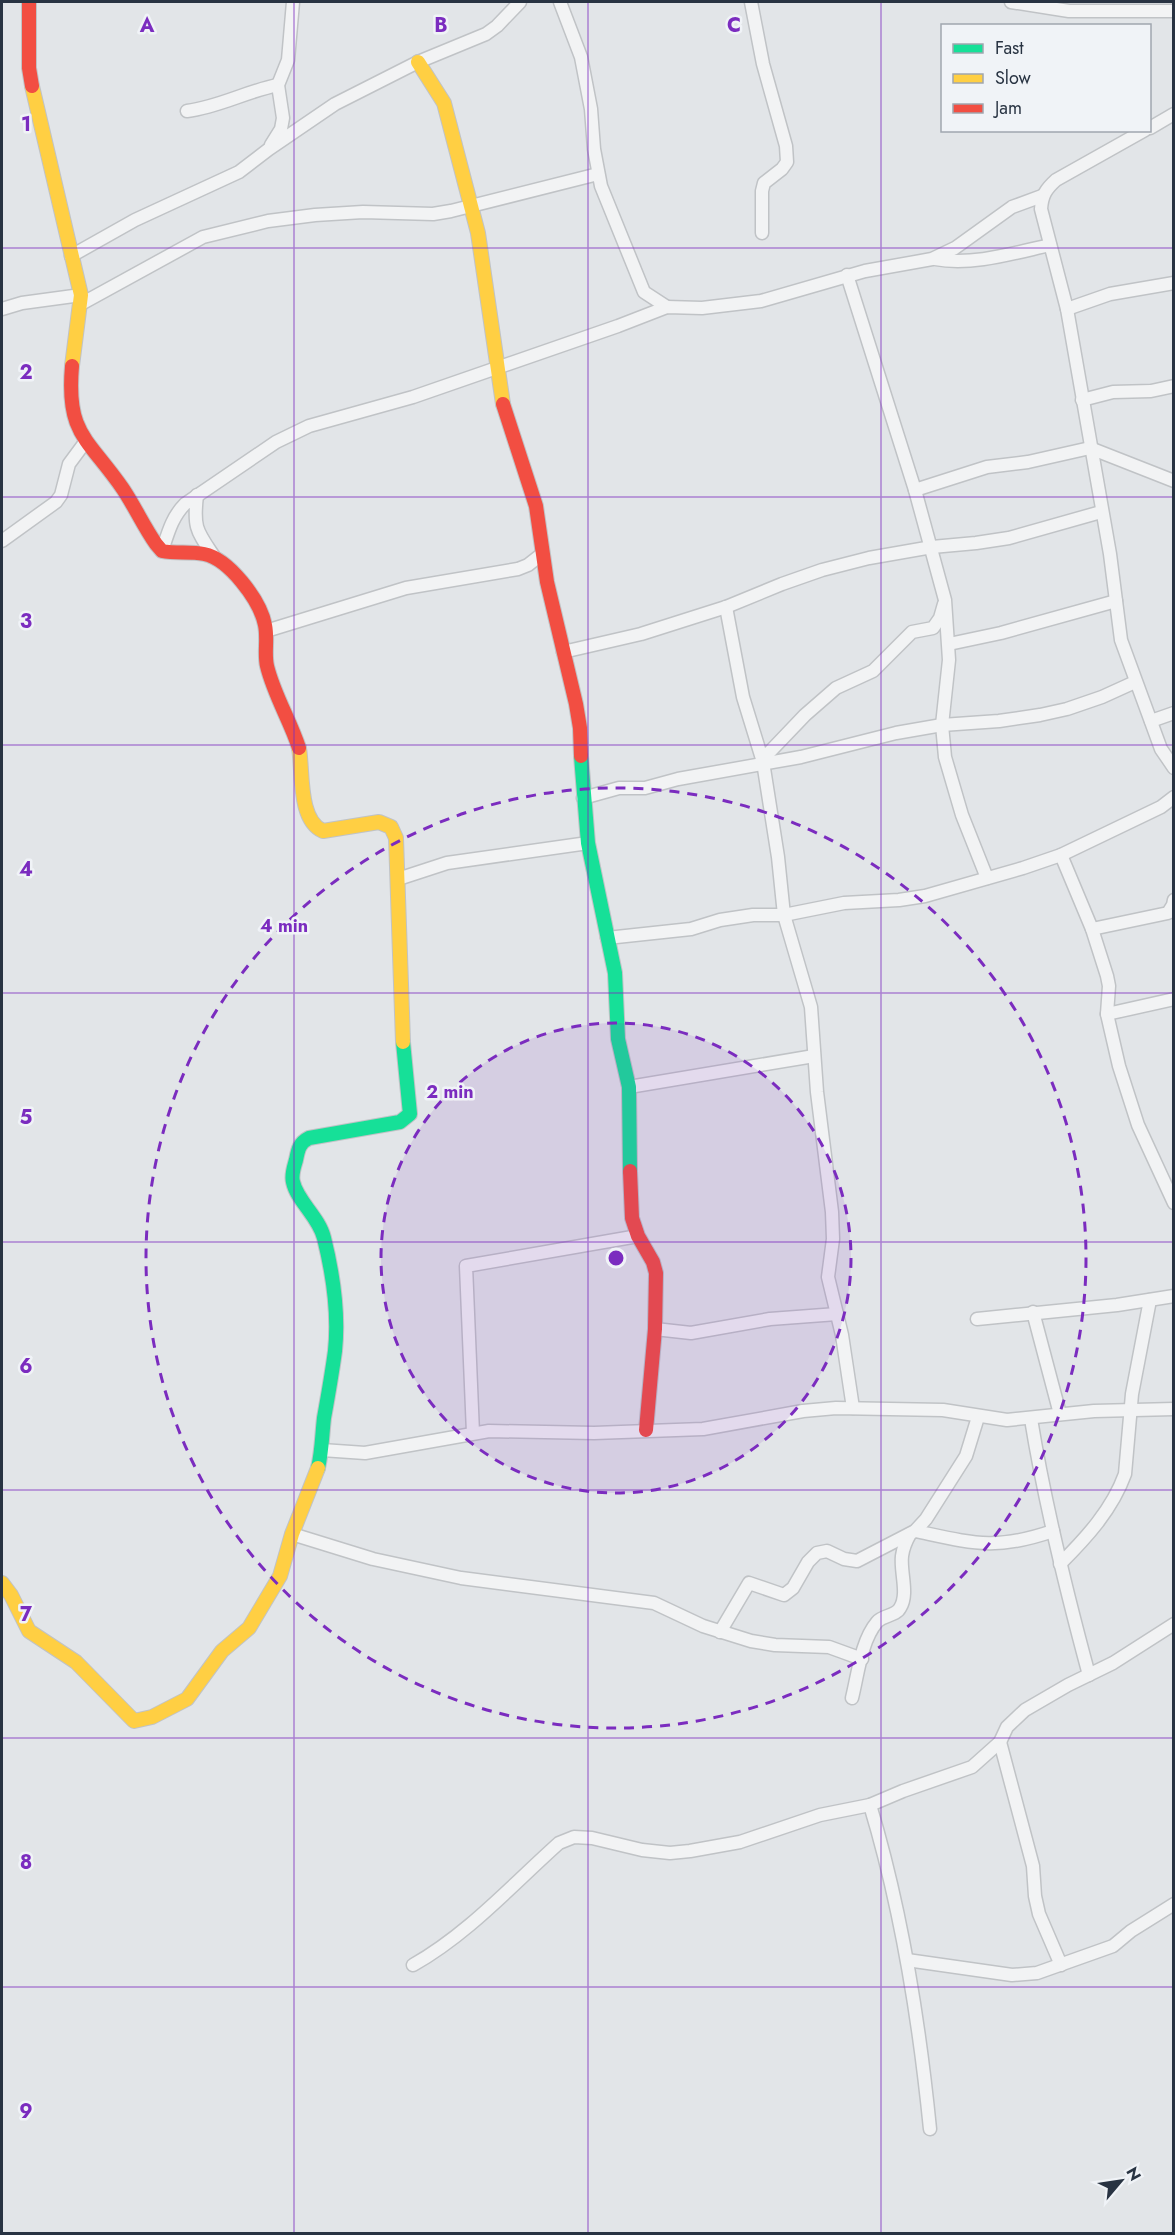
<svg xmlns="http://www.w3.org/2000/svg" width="1175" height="2235" font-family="Jost,sans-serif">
<rect width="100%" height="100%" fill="#e2e5e8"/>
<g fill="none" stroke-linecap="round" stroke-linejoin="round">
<g stroke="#c0c3c6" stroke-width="15">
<g id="street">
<path d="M560,2l21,55 10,52 3,40 7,37 43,106 23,15"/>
<path d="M751,2l12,62 23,82 1,16 -5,7 -18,14 -2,8v42"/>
<path d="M1011,2l58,9h105"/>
<path d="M187,111c32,-4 60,-20 91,-26"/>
<path d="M1150,128l24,-14"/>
<path d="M1145,130l-89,50c-10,9 -14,15 -15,29l26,100 43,245 11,86 40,109 13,19"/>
<path d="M271,145l10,-16 2,-11 -5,-33 10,-25 5,-58"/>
<path d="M71,256l64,-36 104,-48 30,-23 66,-45 83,-42 68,-28 11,-8 23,-24"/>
<path d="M935,259c37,7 79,-6 115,-14"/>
<path d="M847,275l68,215 30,110 4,60 -7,65 3,32 17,58 25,63"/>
<path d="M81,304l122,-67 65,-16 47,-6 48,-3 70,2 18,-3 147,-37"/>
<path d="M2,309l20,-6 59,-8"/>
<path d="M1067,309l43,-15 64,-11"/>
<path d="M1082,400l31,-8 38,-1 23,-5"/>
<path d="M915,490l72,-23 41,-5 62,-14 84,33"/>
<path d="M197,495c-4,34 0,36 18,63"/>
<path d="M2,541l54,-39 5,-7 8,-31 17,-23"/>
<path d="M162,551c6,-18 10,-34 23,-47l91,-62 33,-16 104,-29 205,-71 49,-19 35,1 59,-7 104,-30 67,-12 23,-11 57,-41 30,-11"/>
<path d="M726,607l17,90 20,65 15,95 6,58 27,92 6,85 15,120 1,27 -5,38 14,58 11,73"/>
<path d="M266,631l140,-43 112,-19 10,-4 14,-11"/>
<path d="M949,644l52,-11 115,-32"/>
<path d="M563,652l78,-18 85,-27 56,-23 40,-14 47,-12 63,-11 44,-4 33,-5 92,-26"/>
<path d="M1151,721l23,-8"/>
<path d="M762,760l43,-45 31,-27 37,-17 39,-39 21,-4 7,-10 4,-14"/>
<path d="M583,798l36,-10h26l33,-9 123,-22 95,-24 46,-8 57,-4 41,-6 27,-6 35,-12 33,-15"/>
<path d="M1061,855l31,74 15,47 2,10 -2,28 12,52 19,59 36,78"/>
<path d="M398,879l49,-16 141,-20"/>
<path d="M1092,929l76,-16 5,-8 1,-5"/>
<path d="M607,938l84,-9 29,-9 33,-5h31l60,-12 55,-3 26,-4 98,-28 38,-13 100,-48 13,-10"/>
<path d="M1107,1014l67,-15"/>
<path d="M629,1087l185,-31"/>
<path d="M1033,1312l27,102"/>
<path d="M977,1319l140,-14 57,-9"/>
<path d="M655,1329l36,4 79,-14 67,-5"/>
<path d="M1031,1419c14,86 35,171 58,256"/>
<path d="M473,1433l-7,-167 172,-30"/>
<path d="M322,1450l43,3 124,-22 105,2 109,-4 100,-18 33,-3 107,2 64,10 87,-9 80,-2"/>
<path d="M915,1531c57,12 80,20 138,0"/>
<path d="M292,1534l81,25 88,19 193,25 49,23 48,15 24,4 54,2 33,12"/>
<path d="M1060,1564c26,-26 52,-54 65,-90l7,-80 18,-94"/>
<path d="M720,1632l29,-49 35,12 9,-7 15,-26 9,-9 10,-2 17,8 13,2 58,-30 11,-12 40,-63 12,-39"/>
<path d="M852,1698c6,-24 9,-57 25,-76 6,-7 19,-6 23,-14 9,-14 0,-36 2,-52 1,-8 4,-15 8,-22"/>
<path d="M1000,1742l33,124 2,30 4,18 22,51"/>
<path d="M870,1805c32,106 49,214 60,324"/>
<path d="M907,1960l105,15 25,-2 76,-27 18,-15 43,-27"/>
<path d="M413,1965c55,-31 99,-80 146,-122l15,-6 18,1 50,12 28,3 20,-2 50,-9 80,-27 50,-10 33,-14 69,-24 28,-25 7,-15 18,-17 43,-25 45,-22 61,-39"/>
</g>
</g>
<g stroke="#c0c3c6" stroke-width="16">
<g id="fast">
<path d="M581,756l7,87 27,130 3,66 11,48 1,84"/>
<path d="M318,1468c4,-17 4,-33 6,-50 4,-22 8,-45 11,-67 4,-38 -2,-77 -11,-113 -5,-21 -27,-37 -31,-56 -2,-7 1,-15 3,-22 2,-10 3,-17 13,-22l91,-16 10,-8 -7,-72"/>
</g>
</g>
<g stroke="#c0c3c6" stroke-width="16">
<g id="slow">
<path d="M418,62l26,41 34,130 25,171"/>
<path d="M32,86l49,209 -9,71"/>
<path d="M299,748c4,24 -1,72 24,83l56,-9 12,5 5,11 7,204"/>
<path d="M2,1583l9,12 18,36 47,31 58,59 18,-4 35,-18 35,-48 27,-23 31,-52 12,-42 26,-66"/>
</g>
</g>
<g stroke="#c0c3c6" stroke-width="16">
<g id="jam">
<path d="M29,2v66l3,18"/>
<path d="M72,366c-6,69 16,72 51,123 12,18 21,38 33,55l6,7c14,3 28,0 42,3 25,5 56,46 61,71 3,14 -1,28 2,41 7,29 23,54 32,82"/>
<path d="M503,404l33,102 11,76 29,122 4,24 1,28"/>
<path d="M630,1171l2,47 6,18 15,26 3,11 -1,56 -9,101"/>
</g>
</g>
<use href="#street" stroke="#f2f3f4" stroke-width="12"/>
<use href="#fast" stroke="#16e098" stroke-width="14"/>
<use href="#slow" stroke="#ffcf43" stroke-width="14"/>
<use href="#jam" stroke="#f24e42" stroke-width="14"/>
</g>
<path fill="none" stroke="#7b2cbf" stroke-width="1.5" stroke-opacity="0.55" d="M294,2v2232M588,2v2232M881,2v2232M2,248h1172M2,497h1172M2,745h1172M2,993h1172M2,1242h1172M2,1490h1172M2,1738h1172M2,1987h1172"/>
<circle cx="616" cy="1258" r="235" fill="#7b2cbf" fill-opacity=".12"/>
<g fill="none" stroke="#7b2cbf" stroke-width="3" stroke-dasharray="10 8">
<circle cx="616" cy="1258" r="235"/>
<circle cx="616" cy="1258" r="470"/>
</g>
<g font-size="20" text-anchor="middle" font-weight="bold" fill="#7b2cbf" stroke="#f0f3f7" stroke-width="5" stroke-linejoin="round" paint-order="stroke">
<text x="147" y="32">A</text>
<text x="441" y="32">B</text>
<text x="734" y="32">C</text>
<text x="26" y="131">1</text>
<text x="26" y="379">2</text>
<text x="26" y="628">3</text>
<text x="26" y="876">4</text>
<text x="26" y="1124">5</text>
<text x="26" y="1373">6</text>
<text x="26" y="1621">7</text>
<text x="26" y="1869">8</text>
<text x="26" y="2118">9</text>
</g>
<circle cx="616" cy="1258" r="9" fill="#7b2cbf" stroke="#f0f3f7" stroke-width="3"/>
<g font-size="18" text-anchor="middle" font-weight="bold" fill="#7b2cbf" stroke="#f0f3f7" stroke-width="5" stroke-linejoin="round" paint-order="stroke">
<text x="284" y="932">4 min</text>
<text x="450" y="1098">2 min</text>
</g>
<rect width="1175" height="2235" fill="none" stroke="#283342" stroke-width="6"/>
<rect x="941" y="24" width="210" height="108" fill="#f0f3f7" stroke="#a0a6af" stroke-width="1.5"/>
<rect x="953" y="44" width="30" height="9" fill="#16e098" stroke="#a0a6af" stroke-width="1.5"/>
<text x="995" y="54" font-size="18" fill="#283342">Fast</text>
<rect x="953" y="74" width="30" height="9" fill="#ffcf43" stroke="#a0a6af" stroke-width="1.5"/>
<text x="995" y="84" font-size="18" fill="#283342">Slow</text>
<rect x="953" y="104" width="30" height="9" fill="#f24e42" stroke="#a0a6af" stroke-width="1.5"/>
<text x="995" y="114" font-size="18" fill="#283342">Jam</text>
<g transform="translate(1121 2181) rotate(61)" stroke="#f0f3f7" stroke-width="4.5" paint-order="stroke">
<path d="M0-4.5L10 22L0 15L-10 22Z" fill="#283342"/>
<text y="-9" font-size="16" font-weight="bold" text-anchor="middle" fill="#283342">N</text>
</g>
</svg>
